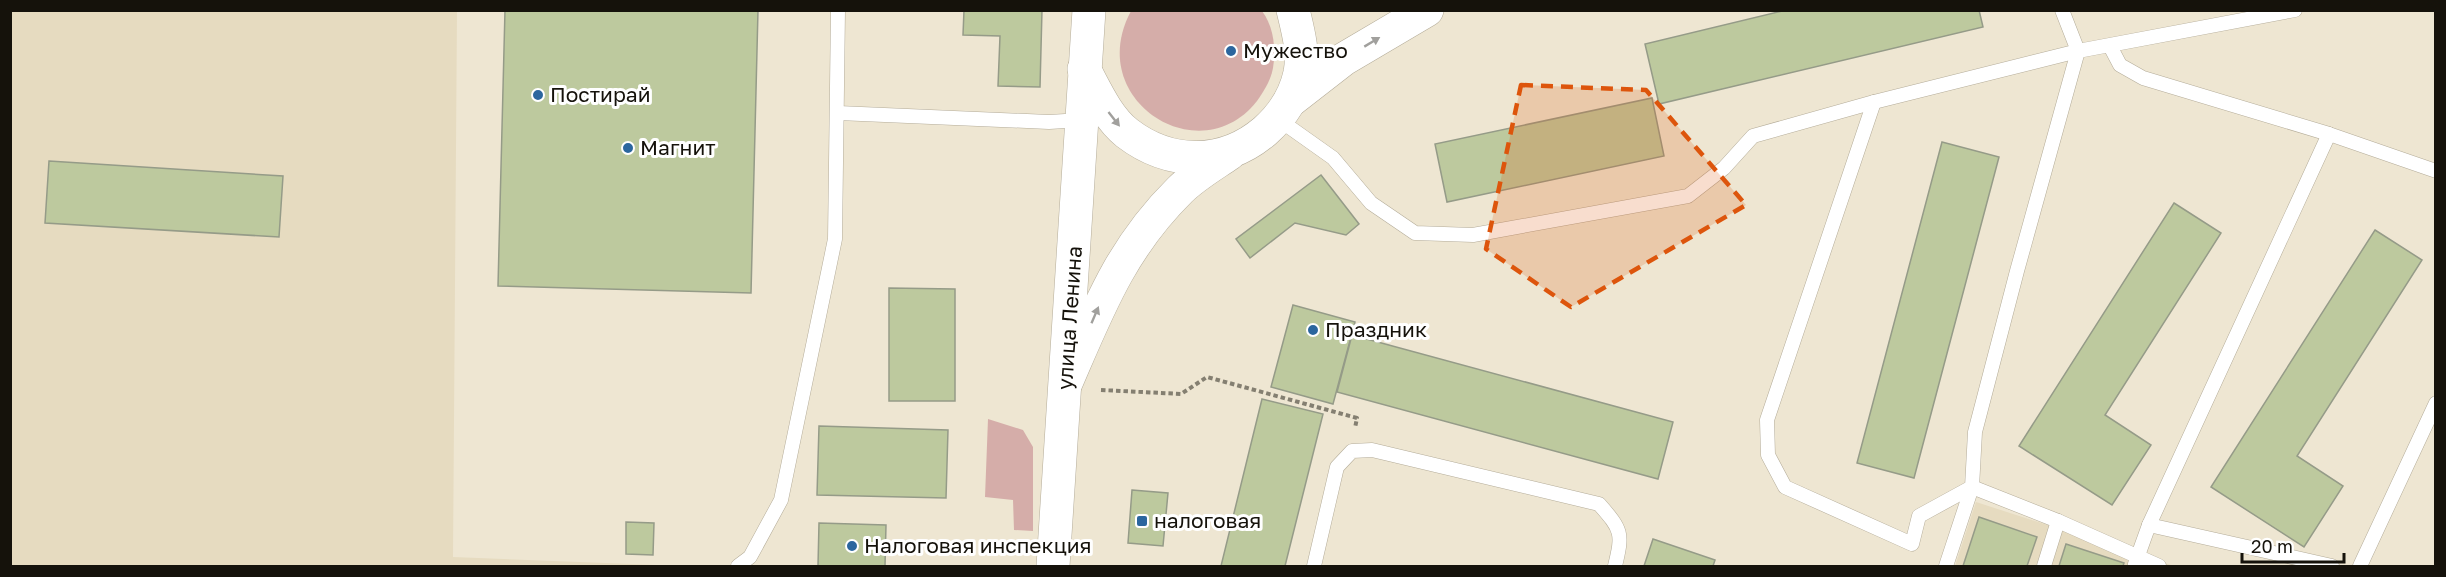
<svg xmlns="http://www.w3.org/2000/svg" width="2446" height="577" font-family="'Golos Text',sans-serif">
<rect width="100%" height="100%" fill="#eee6d2"/>
<g fill="#e6dbc0">
<path d="M10,11h447l-4,546 230,9h-672z"/>
<path d="M1976,502l198,64h-219z"/>
</g>
<g fill="#d5ada9">
<path d="M1131,11h131c12,16 14,38 11,57 -2,12 -9,23 -16,33 -57,73 -174,-1 -126,-90z"/>
<path d="M988,419l35,11 10,17v84l-19,-1 -1,-30 -28,-3z"/>
</g>
<g fill="#bdc99e" stroke="#959b88" stroke-width="1.5">
<path d="M505,10h253l-7,283 -253,-7z"/>
<path d="M964,10h78l-2,77 -42,-1 2,-50 -37,-1z"/>
<path d="M1786,10h193l4,17 -324,77 -14,-60z"/>
<path d="M1652,98l12,58 -217,46 -12,-58z"/>
<path d="M1942,142l57,15 -85,321 -57,-15z"/>
<path d="M49,161l234,15 -4,61 -234,-14z"/>
<path d="M1321,175l38,49 -13,11 -51,-12 -45,35 -14,-19z"/>
<path d="M2174,203l47,30 -116,182 46,30 -39,60 -93,-59z"/>
<path d="M2375,230l47,30 -125,196 46,30 -39,61 -93,-60z"/>
<path d="M889,288l66,1v112h-66z"/>
<path d="M1293,305l62,17 -22,82 -62,-17z"/>
<path d="M1352,335l321,87 -15,57 -321,-87z"/>
<path d="M1262,399l61,15 -38,152h-64z"/>
<path d="M819,426l129,4 -2,68 -129,-3z"/>
<path d="M1132,490l36,3 -5,53 -35,-3z"/>
<path d="M1979,517l58,20 -10,29h-64z"/>
<path d="M626,522l28,1 -1,32 -27,-1z"/>
<path d="M819,523l67,2 -1,41h-67z"/>
<path d="M1653,539l62,21 -2,6h-69z"/>
<path d="M2066,544l58,19 -1,3h-64z"/>
</g>
<g fill="none" stroke-linecap="round" stroke-linejoin="round">
<g stroke="#b4ac99" stroke-width="15">
<g id="service">
<path d="M2110,46l10,19 23,13 186,56 107,37"/>
<path d="M1874,102l-107,318 1,35 17,32 127,57 7,-28 53,-29 3,-55 42,-161 61,-220 -16,-41"/>
<path d="M838,113l211,9 33,-2"/>
<path d="M1278,119l55,39 38,45 44,30 58,2 215,-39 36,-28 29,-32 121,-34 204,-51 217,-41"/>
<path d="M2149,525l180,-391"/>
<path d="M2135,564l14,-39 183,41"/>
<path d="M738,566l12,-9 31,-57 54,-261 3,-229"/>
<path d="M1314,566l23,-99 15,-16 20,-1 227,54c23,26 24,29 16,62"/>
<path d="M1946,566l26,-79 86,34 101,45"/>
<path d="M2044,566l14,-45"/>
<path d="M2360,566l76,-163"/>
</g>
</g>
<g stroke="#b4ac99" stroke-width="34">
<g id="tertiary">
<path d="M1084,69c12,22 23,48 43,64 43,33 97,33 138,-2 17,-15 30,-35 35,-58 4,-21 -2,-42 -7,-63"/>
<path d="M1290,101l54,-42 83,-49"/>
<path d="M1066,383c32,-74 55,-135 114,-193 14,-14 33,-25 49,-36"/>
</g>
</g>
<g stroke="#b4ac99" stroke-width="34">
<path id="secondary" d="M1053,566l36,-556"/>
</g>
<path stroke="#847f71" stroke-width="4" stroke-dasharray="4.5 3" stroke-linecap="butt" d="M1101,390l80,4 26,-17 150,41 -2,10"/>
<use href="#service" stroke="#fff" stroke-width="14"/>
<use href="#tertiary" stroke="#fff" stroke-width="33"/>
<use href="#secondary" stroke="#fff" stroke-width="33"/>
</g>
<defs><path id="oneway-solid" d="M-6-.8H1V-3.2L6.5 0L1 3.2V.8H-6Z" transform="scale(1.5)"/></defs>
<g fill="#a1a09d">
<use href="#oneway-solid" transform="translate(1372 42) rotate(-31)"/>
<use href="#oneway-solid" transform="translate(1114 119) rotate(52)"/>
<use href="#oneway-solid" transform="translate(1095 315) rotate(-67)"/>
</g>
<path fill="#dd550c" fill-opacity="0.2" stroke="#dd550c" stroke-width="4.5" stroke-dasharray="12 8" stroke-linejoin="round" d="M1521,85l125,5 100,115 -175,102 -85,-58z"/>
<g fill="#2b669e" stroke="#fff" stroke-width="2">
<circle cx="1231" cy="51" r="6"/>
<circle cx="538" cy="95" r="6"/>
<circle cx="628" cy="148" r="6"/>
<circle cx="1313" cy="330" r="6"/>
<rect x="1136" y="515" width="12" height="12" rx="3"/>
<circle cx="852" cy="546" r="6"/>
</g>
<g text-anchor="middle" stroke-width="6" stroke-linejoin="round" paint-order="stroke">
<g font-size="21" fill="#15120b" stroke="#fff" text-anchor="start">
<text x="1243" y="58">Мужество</text>
<text x="550" y="102">Постирай</text>
<text x="640" y="155">Магнит</text>
<text x="1325" y="337">Праздник</text>
<text x="1154" y="528">налоговая</text>
<text x="864" y="553">Налоговая инспекция</text>
</g>
<g font-size="21" fill="#15120b" stroke="#fff">
<text transform="translate(1070 318) rotate(-86)" y="7">улица Ленина</text>
</g>
</g>
<rect width="2446" height="577" fill="none" stroke="#15120b" stroke-width="24"/>
<path d="M2242 553v9h102v-9" fill="none" stroke="#15120b" stroke-width="3"/>
<text x="2251" y="553" font-size="18" fill="#15120b" stroke="#ffffff" stroke-width="4.5" paint-order="stroke">20 m</text>
</svg>
